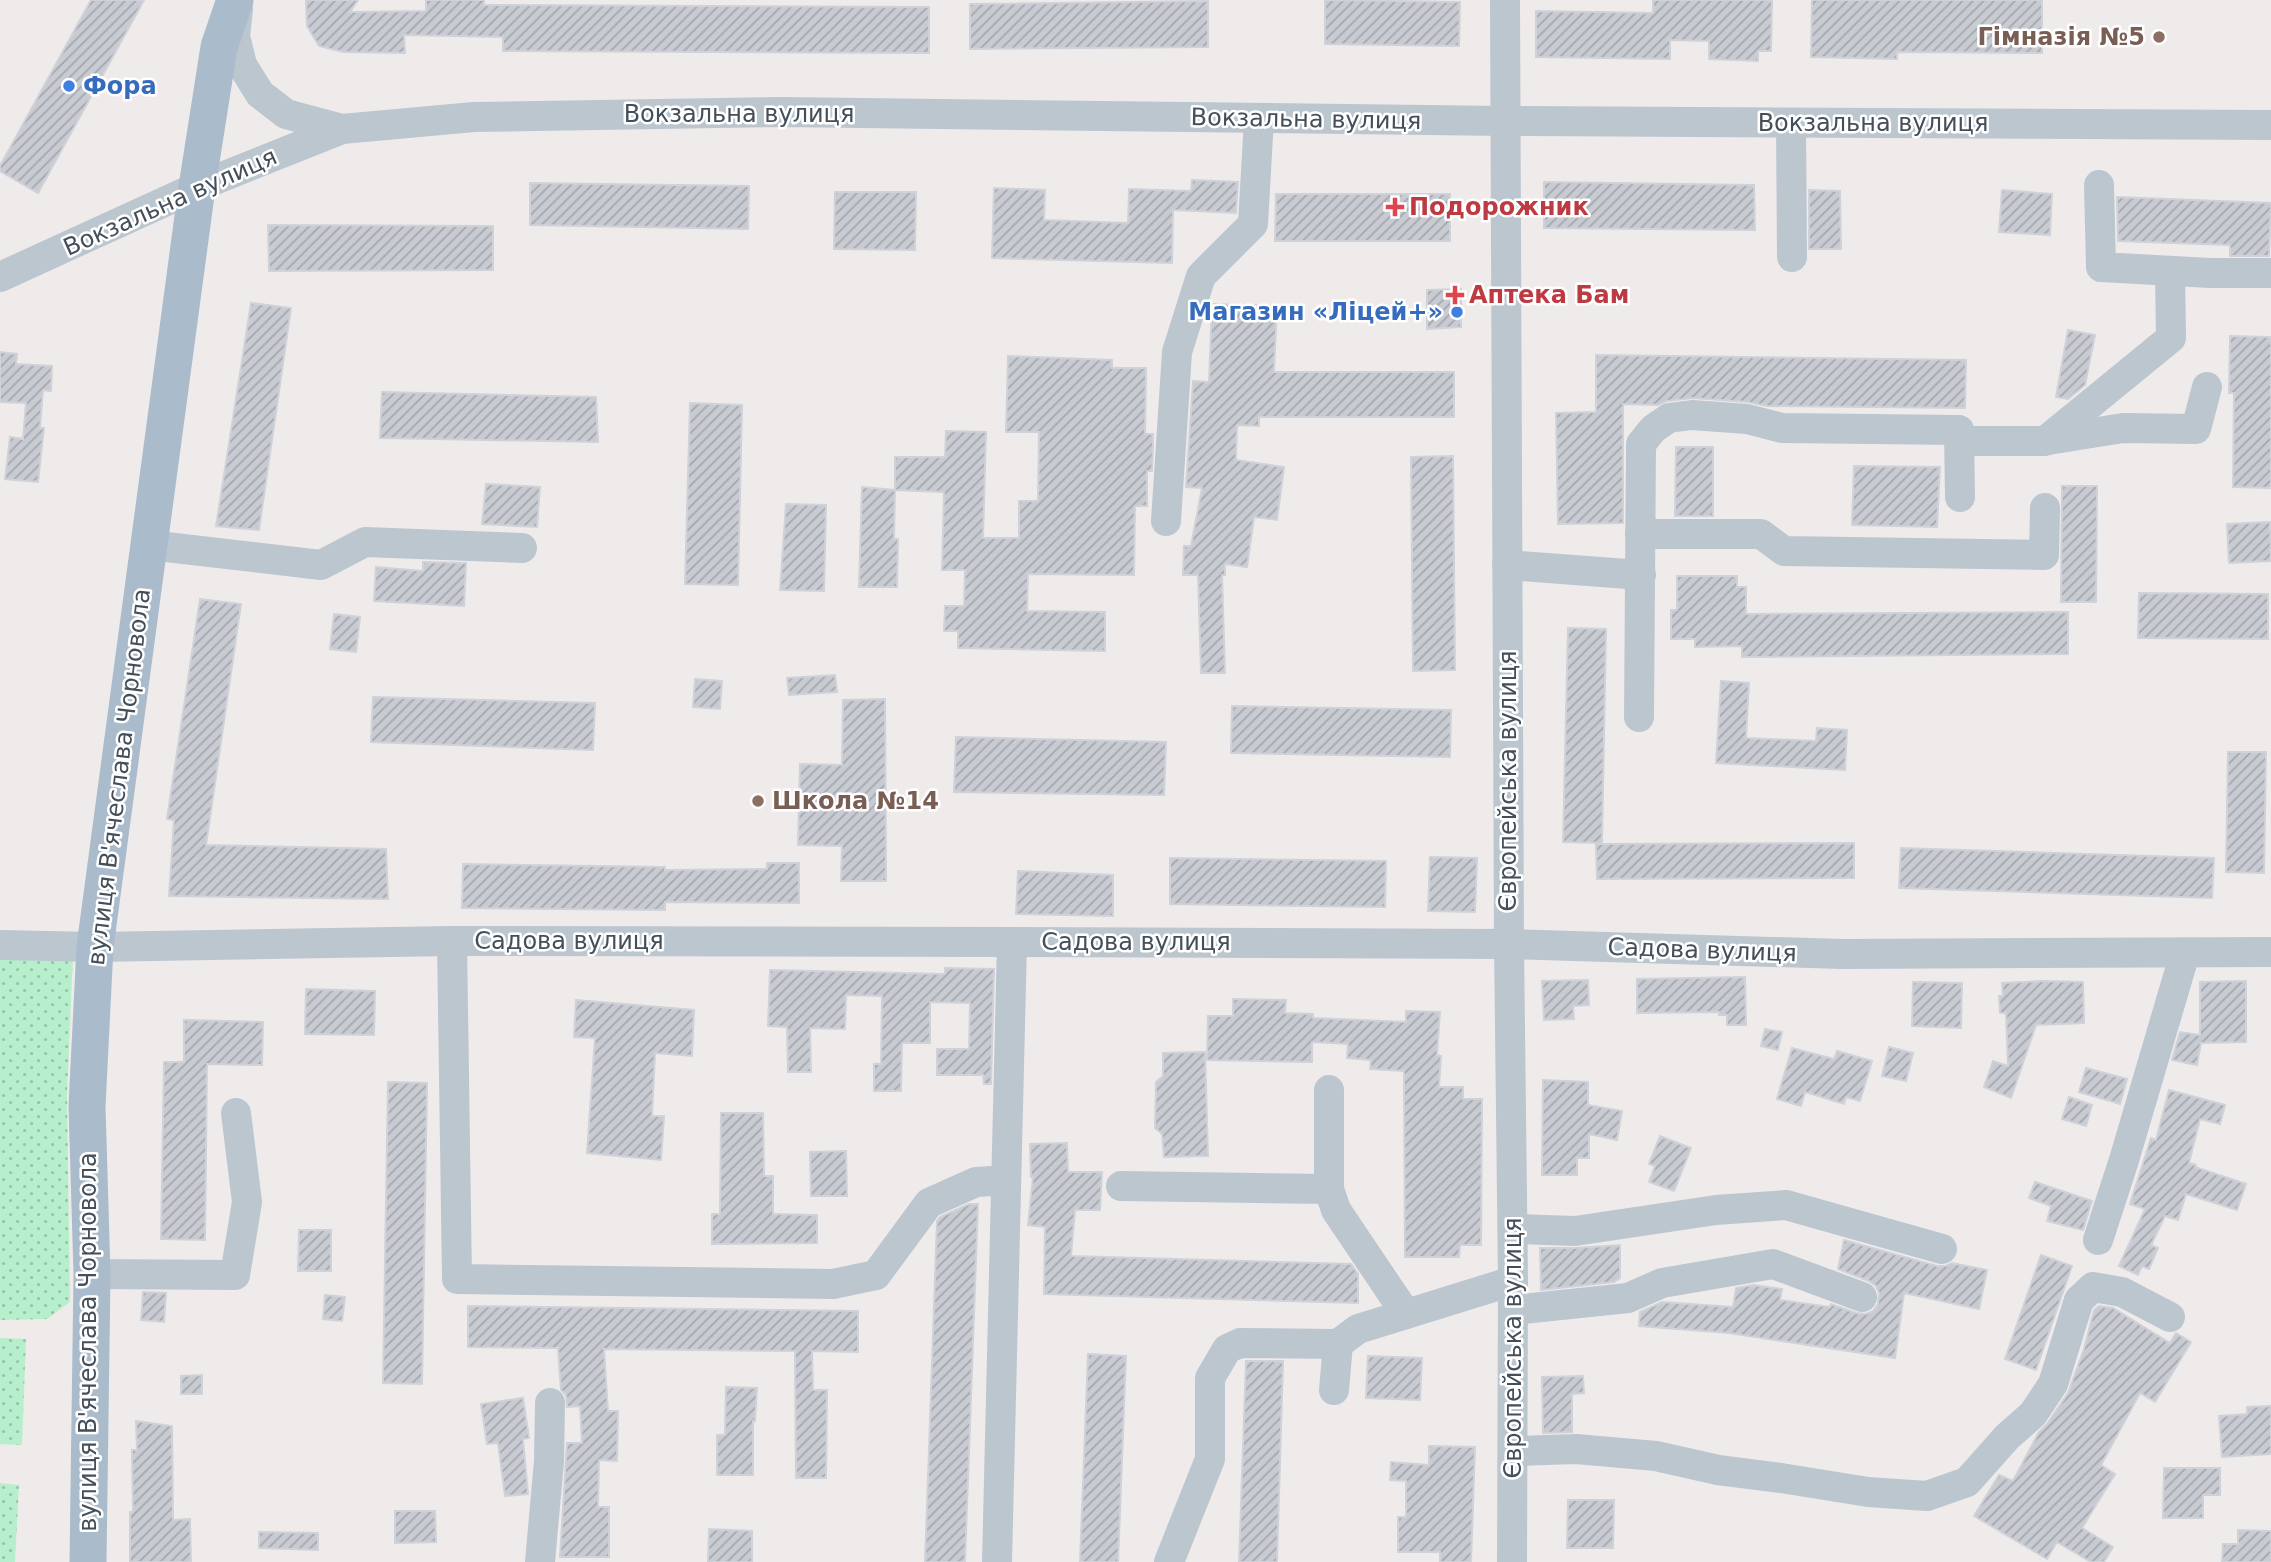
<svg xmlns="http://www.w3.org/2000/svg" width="2271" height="1562" font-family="'DejaVu Sans',sans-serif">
<defs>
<pattern id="grass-dots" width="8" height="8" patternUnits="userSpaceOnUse" patternTransform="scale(1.75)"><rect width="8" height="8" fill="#b7efcc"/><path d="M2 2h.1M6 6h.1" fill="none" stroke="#96c4a9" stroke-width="1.8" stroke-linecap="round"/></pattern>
<pattern id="building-hatch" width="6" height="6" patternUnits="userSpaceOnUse" patternTransform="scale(1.75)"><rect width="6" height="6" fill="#c8cbd1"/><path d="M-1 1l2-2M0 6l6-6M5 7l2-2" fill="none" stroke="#a4a7ad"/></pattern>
</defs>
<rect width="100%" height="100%" fill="#efebeb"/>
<g fill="url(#grass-dots)">
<path d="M0,951l73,4 -6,140 3,207 -23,17 -47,1z"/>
<path d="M0,1338l26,1 -4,106 -22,-1z"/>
<path d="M0,1483l19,2 -4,77h-15z"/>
</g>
<g fill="url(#building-hatch)" stroke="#cfd2d8" stroke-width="2">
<path d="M91,0h53l-106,193 -38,-22v-5z"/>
<path d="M306,0h52l-8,12 76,-1v-11h58v5l445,2v46l-426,-2v-14l-99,-2 1,18 -62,-1 -24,-6 -12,-20z"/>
<path d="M1325,0l135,2 -1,44 -134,-2z"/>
<path d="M1653,0h119l-1,51h-13v10l-49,-2v-18l-39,-1v19l-134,-2v-46l117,2z"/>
<path d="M1812,0h230v53l-145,-1v7l-86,-2z"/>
<path d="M1208,1v46l-238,2v-45z"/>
<path d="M1192,180l46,2 -2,31 -63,-3 -1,53 -180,-5 2,-70 51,2 -1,30 84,3 1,-34 62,2z"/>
<path d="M1544,182l210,3 1,45 -211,-2z"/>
<path d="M530,183l219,3 -1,43 -218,-4z"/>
<path d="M1809,190l31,1 1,58h-32z"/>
<path d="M2002,190l50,4 -2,41 -51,-3z"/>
<path d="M835,192h81l-1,58 -81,-1z"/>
<path d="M1276,194h174v47h-175z"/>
<path d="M2117,197l154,6 -2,53h-39v-11l-112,-4z"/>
<path d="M268,225l225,1v44l-224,1z"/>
<path d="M1461,289v38l-34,2v-39z"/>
<path d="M251,303l40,5 -32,222 -43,-4z"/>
<path d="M1212,304l65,2 -3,66h180v45h-195v9l-22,-1 -1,35 48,7 -7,53 -23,-3 -7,50 -22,-3v11h-3l3,98h-24l-3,-98h-15l1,-29h7l11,-58 -16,-1 7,-106 16,1z"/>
<path d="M2068,330l27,5 -10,50 -17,14 -12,-2z"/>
<path d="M2230,336l41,1v151l-38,-1 1,-94h-5z"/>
<path d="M0,352l17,2 -1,10 36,2 -1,25 -8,-1 -3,38h4l-6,54 -33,-3 5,-42 13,2 3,-36 -26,-1z"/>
<path d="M1596,355l370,5 -1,48 -198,-2 -19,-4 -55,-4 -26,3 -9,4 -35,-1v119l-65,1 -2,-111 40,-1z"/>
<path d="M1008,356l104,4v8h34l-1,66h8v12l-1,25h-5v35h-12l-1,69 -106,-1 -1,37 78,1v39l-147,-3v-17h-14l1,-25h19l1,-36h-23l2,-78 -49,-2v-33h50l1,-26 40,1 -3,106h36v-37h19l1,-69h-33z"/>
<path d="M382,392l214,5 2,45 -218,-4z"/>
<path d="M690,403l52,2 -4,180 -53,-1z"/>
<path d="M1676,447h37v69h-38z"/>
<path d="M1453,456l2,214 -42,1 -2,-214z"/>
<path d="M1854,466l86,1 -3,60 -85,-2z"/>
<path d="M486,484l54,3 -3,40 -55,-3z"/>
<path d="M2062,486h35l-1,116h-35z"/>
<path d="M862,487l33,3 -1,49h4l-1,48h-38z"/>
<path d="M786,504l40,1 -2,86 -44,-1z"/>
<path d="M2270,522l1,39 -42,2 -2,-39z"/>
<path d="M423,562l43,1 -2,43 -90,-5 2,-34 47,4z"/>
<path d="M1677,576h60v11h9v27l322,-2v42l-326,3v-11l-47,1v-8h-24v-29h6z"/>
<path d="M2139,593l129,1v45l-130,-1z"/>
<path d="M200,599l41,5 -35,241 180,4 2,50 -219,-3 5,-76 -7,-1z"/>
<path d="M334,614l26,3 -4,35 -26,-3z"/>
<path d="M1568,628l38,1 -4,214 -39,-1z"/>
<path d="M835,675l2,17 -48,3 -2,-17z"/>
<path d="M695,679l27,2 -2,28 -27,-2z"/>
<path d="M1721,681l28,2 -3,55 70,3 1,-13 30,2 -2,40 -129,-7z"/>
<path d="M373,697l222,6 -2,47 -222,-8z"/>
<path d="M885,699l1,182h-45l1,-35 -44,-1 2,-81 42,1 1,-65z"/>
<path d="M1232,706l219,4 -1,47 -219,-4z"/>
<path d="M956,737l210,5 -2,53 -210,-3z"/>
<path d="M2228,752h38l-2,121 -38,-1z"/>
<path d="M1854,843v35l-257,1 -1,-35z"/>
<path d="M1901,848l313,10 -2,40 -313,-10z"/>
<path d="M1430,857l47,1 -2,54 -47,-1z"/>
<path d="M1170,858l216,3 -1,46 -215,-3z"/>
<path d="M767,863h32v40l-134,-1v8l-203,-2 1,-44 202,3v3l102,-1z"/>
<path d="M1018,871l95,4v41l-97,-2z"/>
<path d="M945,968l49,1 -3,115h-7l-1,-9h-46v-26h32l1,-46 -40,-1v41h-28l-1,48h-27v-27h7l1,-68 -36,-1 -1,34 -35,-1 1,44h-23l-1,-45 -19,-1 2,-56 175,4z"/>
<path d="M1745,977l1,48h-19v-10h-8v-3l-82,1v-34z"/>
<path d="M1588,980l1,25 -16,1 1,13 -30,1 -2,-39z"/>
<path d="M2043,981l40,1 1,41 -48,2 -25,73 -27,-11 9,-26 15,5 -2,-53h-6l-1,-17h4l-1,-13z"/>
<path d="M2246,981v61l-45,1 -4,22 -25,-5 8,-28 20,3v-53z"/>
<path d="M1913,982l49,1 -1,45 -49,-2z"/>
<path d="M306,989l69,2 -1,44 -69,-1z"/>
<path d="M1233,999l53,1 -1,13 28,1v4l93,4v-11l34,1 -3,43 4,1 -2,31h24v12h19l-1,146h-21l-1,12h-54l-1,-186 -34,-2 1,-9 -24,-2 1,-14 -36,-2v20l-105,-2 1,-44h25z"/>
<path d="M576,1000l118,10 -2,46 -37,-3 -3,63h12l-3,44 -74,-7 8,-115 -21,-1z"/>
<path d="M184,1020l79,2 -1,43 -55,-1 -2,176 -44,-1 3,-177h20z"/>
<path d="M1765,1029l17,3 -4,18 -17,-4z"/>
<path d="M1889,1047l24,6 -7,28 -24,-5z"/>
<path d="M1792,1048l42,11 3,-8 35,10 -12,40 -14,-4 -2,7 -39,-12 -4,14 -24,-7z"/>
<path d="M1205,1052l3,104 -44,1 -2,-23 -7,-6 1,-46 7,-6v-23z"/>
<path d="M2086,1068l41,11 -7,25 -41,-12z"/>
<path d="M1543,1080l45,2v23l34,6 -5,29 -28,-6v24h-12v17h-35z"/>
<path d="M388,1082l39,1 -5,301 -39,-1z"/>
<path d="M2169,1090l56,15 -5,19 -20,-5 -11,44 7,2 -1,2 51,17 -9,26 -51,-16 -8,26 -13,-4 -14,29 7,3 -9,21 -7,-3 -4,9 -19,-9 26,-57 -15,-5 21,-66 5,2z"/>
<path d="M2069,1097l23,8 -6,21 -24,-7z"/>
<path d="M721,1113h42l1,63h9v38l44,1v28l-105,1v-30h8z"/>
<path d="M1660,1136l31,12 -17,43 -25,-9 6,-16 -6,-2z"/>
<path d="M1067,1143l1,29h34l-2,38h-25l-4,46 280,8 7,10v29l-314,-9 1,-67 -17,-2 5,-48h-2l-1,-33z"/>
<path d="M846,1151l1,45h-36l-1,-44z"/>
<path d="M2035,1182l57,19 -9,29 -36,-9 4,-15 -22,-8z"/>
<path d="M969,1204h9l-13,358h-40l12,-341 3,-4z"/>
<path d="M299,1230h32v41h-33z"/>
<path d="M1844,1240l93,26h9l6,-3 35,7 -8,39 -75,-16 -9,65 -166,-25 -90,-7 1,-14 22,-10 71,5 3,-19 17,-3 29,4 -2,11 50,7 1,-3 25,9 10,1 7,-3 5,-7 1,-11 -3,-7 -7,-5 -31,-12z"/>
<path d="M1620,1245v33l-6,4 -73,8 -1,-42h35z"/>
<path d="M2041,1255l31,11 -36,104 -31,-11z"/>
<path d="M143,1292l23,1 -2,29 -23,-2z"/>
<path d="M325,1295l20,2 -3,24 -19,-2z"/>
<path d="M468,1306l390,5v41l-46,-1 1,39h14l-1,88h-30l-1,-127 -191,-2 4,62h10l-1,50 -18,-1 -1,47h11v50h-49l7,-114h15l-2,-37 -13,1 -1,-12 -5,-5 -3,-42 -90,-1z"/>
<path d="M2099,1306l14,2 57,35 6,-10 15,9 -36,60 -15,-9 -39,72 14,9 -33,54 31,19 -9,15h-13l-34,-20 -10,17 -73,-43 25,-41 14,6 26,-49 8,-8 21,-31 16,-44 10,-39z"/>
<path d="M1088,1354l38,2 -8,206h-38z"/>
<path d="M1368,1356l54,2 -2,42 -54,-2z"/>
<path d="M1246,1361h37l-6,201h-38z"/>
<path d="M202,1375v19h-21v-18z"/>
<path d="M1583,1376l1,17 -12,1v38l-29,1 -1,-56z"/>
<path d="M726,1387l31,1 -2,33h-2v54h-36v-40h8z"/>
<path d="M523,1398l6,40 -6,1 5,55 -23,2 -7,-53 -11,1 -6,-40z"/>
<path d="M2271,1406v48l-49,3 -3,-41 28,-2v-7z"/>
<path d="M136,1421l36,5 1,94 17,-1 1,43h-61v-50h3l-1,-62h5z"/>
<path d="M1429,1446l46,1 -4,115h-31v-10h-42v-35h8v-36l-16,-1 1,-18 38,3z"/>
<path d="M2164,1468h56v27h-17v23h-40z"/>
<path d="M1568,1500h46l-1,48h-46z"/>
<path d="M395,1511h40l1,31 -41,1z"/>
<path d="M709,1529l43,2v31h-44z"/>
<path d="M2238,1530l33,1v31h-49l1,-18h15z"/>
<path d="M259,1532l59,1v17l-59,-2z"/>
</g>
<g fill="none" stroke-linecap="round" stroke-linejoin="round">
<g stroke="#bcc6cf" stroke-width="30">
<path d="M1505,0l4,944 4,337 -1,281"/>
<path d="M238,9l-3,27 7,29 18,29 26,20 56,15"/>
<path d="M1791,123l1,134"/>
<path d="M2099,185l2,82 109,6h61"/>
<path d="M0,277l197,-90 145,-58 132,-12 309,-5 722,9 766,4"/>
<path d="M2048,440l75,-12 73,1 11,-42"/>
<path d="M1959,441h86l126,-103 -1,-67"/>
<path d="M1166,521l11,-169 24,-76 52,-52 6,-106"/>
<path d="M1640,534h121l23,17 260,4 1,-47"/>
<path d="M149,545l172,20 44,-23 157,6"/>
<path d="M1507,565l134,10"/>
<path d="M1639,717l2,-273 12,-15 16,-11 23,-3 55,4 35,9 177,2 1,67"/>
<path d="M452,941l5,338 376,5 43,-9 53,-72 47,-21 30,-2"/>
<path d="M0,945l95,2 357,-6 560,1 497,2 333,10 429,-2"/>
<path d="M1329,1090v99l7,21 70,104"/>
<path d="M1121,1186l208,3"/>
<path d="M1513,1229l62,2 141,-21 70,-5 156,44"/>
<path d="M2098,1240l26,-80 61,-207"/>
<path d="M92,1274l143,1 12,-73 -11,-89"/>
<path d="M1514,1310l114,-12 34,-15 111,-19 89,33"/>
<path d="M1334,1390l4,-46 20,-15 155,-48"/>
<path d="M1514,1451l62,-2 80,7 62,14 63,8 87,14 59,4 40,-14 40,-45 26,-23 20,-30 26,-84 14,-13 29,5 48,25"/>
<path d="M540,1562l9,-101 1,-58"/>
<path d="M997,1562l15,-620"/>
<path d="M1169,1562l41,-103v-81l17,-29 13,-6 98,1"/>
</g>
<path stroke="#abc" stroke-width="37" d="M88,1562l4,-288 -5,-168 8,-159 102,-760 22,-140 16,-47"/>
</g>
<g fill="#8d6e63" stroke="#fff" stroke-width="2.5">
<circle cx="2159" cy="37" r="7"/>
<circle cx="758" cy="801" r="7"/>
</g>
<g fill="#3f7fe0" stroke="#fff" stroke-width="2.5">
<circle cx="69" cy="86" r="7"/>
<circle cx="1457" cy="312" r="7"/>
</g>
<g fill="#e0444e" stroke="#fff" stroke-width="2.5">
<path d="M1391.5 196.5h7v7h7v7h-7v7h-7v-7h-7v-7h7z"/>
<path d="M1451.5 284.5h7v7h7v7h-7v7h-7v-7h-7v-7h7z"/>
</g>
<g text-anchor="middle" stroke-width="5" stroke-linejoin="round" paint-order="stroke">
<g font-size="24" font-weight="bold" fill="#785e54" stroke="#fff" text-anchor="end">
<text x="2145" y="45">Гімназія №5</text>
<text x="772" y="809" text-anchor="start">Школа №14</text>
</g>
<g font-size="24" font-weight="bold" fill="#366cbe" stroke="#fff" text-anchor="start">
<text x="83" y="94">Фора</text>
<text x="1443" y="320" text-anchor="end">Магазин «Ліцей+»</text>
</g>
<g font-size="24" fill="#444f59" stroke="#fff">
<text x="739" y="122">Вокзальна вулиця</text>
<text transform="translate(1306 119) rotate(1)" y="8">Вокзальна вулиця</text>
<text x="1873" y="131">Вокзальна вулиця</text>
<text transform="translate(170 202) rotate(-24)" y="8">Вокзальна вулиця</text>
<text transform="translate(119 777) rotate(-83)" y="8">вулиця В'ячеслава Чорновола</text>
<text transform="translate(1508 781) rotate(-90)" y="8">Європейська вулиця</text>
<text x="569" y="949">Садова вулиця</text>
<text x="1136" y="950">Садова вулиця</text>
<text transform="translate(1702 950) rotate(2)" y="8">Садова вулиця</text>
<text transform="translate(88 1342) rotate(-90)" y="8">вулиця В'ячеслава Чорновола</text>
<text transform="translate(1513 1348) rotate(-90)" y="8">Європейська вулиця</text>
</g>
<g font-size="24" font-weight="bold" fill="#be3a42" stroke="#fff" text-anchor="start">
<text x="1409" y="215">Подорожник</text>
<text x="1469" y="303">Аптека Бам</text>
</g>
</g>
</svg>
